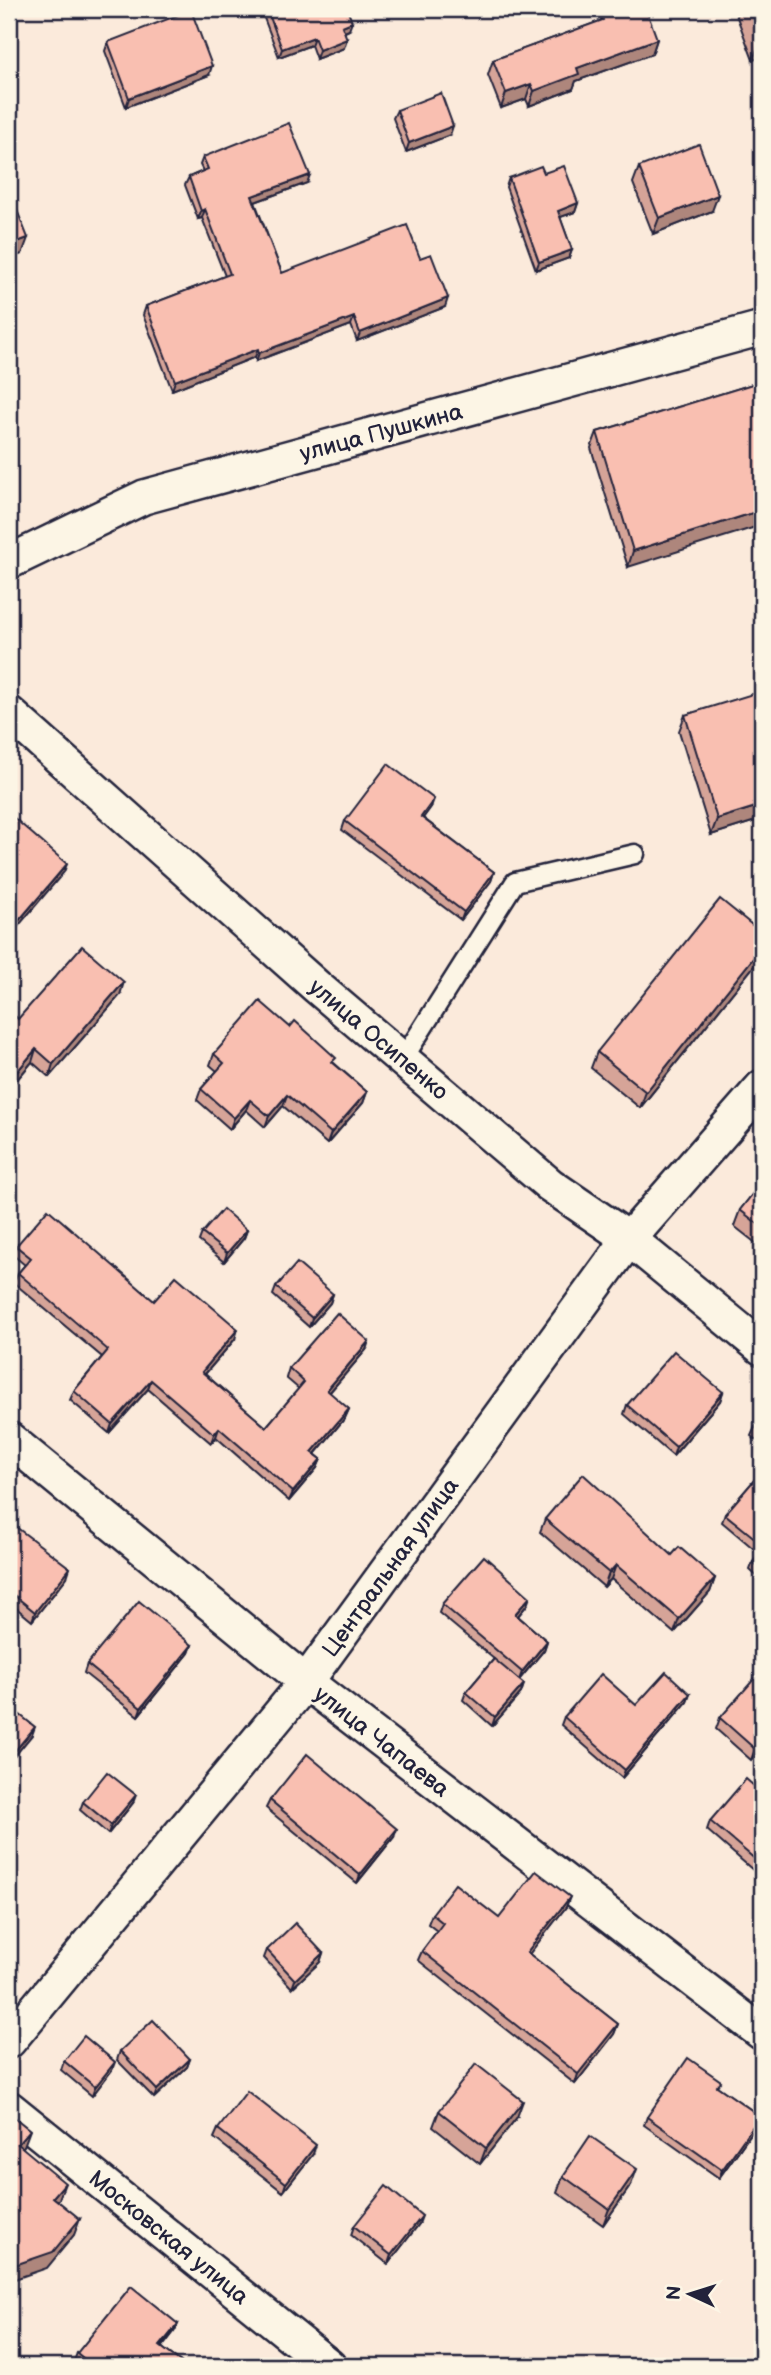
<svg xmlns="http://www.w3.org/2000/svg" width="771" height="2375" font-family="'Balsamiq Sans',sans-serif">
<rect width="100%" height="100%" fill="#fbeadb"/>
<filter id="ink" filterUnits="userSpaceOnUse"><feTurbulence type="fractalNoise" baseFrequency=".0143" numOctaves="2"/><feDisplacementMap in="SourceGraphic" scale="14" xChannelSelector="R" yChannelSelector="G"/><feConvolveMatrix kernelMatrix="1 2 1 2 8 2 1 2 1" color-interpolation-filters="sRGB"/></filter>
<g filter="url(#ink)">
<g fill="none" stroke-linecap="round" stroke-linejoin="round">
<g stroke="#22223b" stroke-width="23">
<path id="lane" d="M403,1059l112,-177 120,-28"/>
</g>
<g stroke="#22223b" stroke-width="38">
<g id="street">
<path d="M9,562l135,-65 618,-169"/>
<path d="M9,713l308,274 233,198 79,54 133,109"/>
<path d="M9,1439l297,243 456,351"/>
<path d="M9,2041l297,-359 323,-443 133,-152"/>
<path d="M9,2108l320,258"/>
</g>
</g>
<use href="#lane" stroke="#fcf5e5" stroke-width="18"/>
<use href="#street" stroke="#fcf5e5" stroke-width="33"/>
</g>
<g fill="#d6a498" stroke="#22223b" stroke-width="2">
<path d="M267,9l82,21 -4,2 -1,16 -28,11 -5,-14 -32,12 -15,-39z"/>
<path d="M413,9h29l-18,6 -3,-6 -7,3z"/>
<path d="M734,9h28v48l-9,3z"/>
<path d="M602,17l55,22 -5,15 -76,27 -3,8 -44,17 -3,-7 -25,9 -13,-33 5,-15 107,-39z"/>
<path d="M108,42l101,33 -83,32 -21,-56z"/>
<path d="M397,110l53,25 -44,17 -13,-34z"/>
<path d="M203,157l104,26 -52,19 27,71 138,-15 25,49 -88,34 -6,-16 -95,36 -1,-4 -83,33 -29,-75 3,-9 79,-30 -23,-58 -4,1 -13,-34 4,-8 14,-6 -3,-6z"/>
<path d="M639,167l73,44 -59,23 -20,-51z"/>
<path d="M544,173l34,30 -3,9 -15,5 12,33 -3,8 -33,12 -30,-83 3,-9z"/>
<path d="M762,381l-134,186 -37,-119 6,-16z"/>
<path d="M685,715l77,104 -51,16 -32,-104z"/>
<path d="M431,807l-8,11 71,54 -3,9 -30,39 -119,-90 3,-9z"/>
<path d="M762,933v23l-122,152 -49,-40 6,-16z"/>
<path d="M120,995l-71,82 -17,-15 -23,27v-78l9,8z"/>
<path d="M214,1054l120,9 33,29 -4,11 -36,41 -44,-38 -18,21 -19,-17 -16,19 -33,-29 4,-11 16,-18 -7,-6z"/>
<path d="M762,1182v66l-28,-22 6,-16z"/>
<path d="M247,1230l-3,8 -20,24 -25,-21 3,-8z"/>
<path d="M16,1246l138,55 81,38 -30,35 61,53 33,-38 -13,-11 3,-10 77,-18 -37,43 20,16 -4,9 -30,36 6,5 -4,9 -28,33 -73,-64 -5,6 -63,-54 -39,44 -39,-33 4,-9 28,-34 -88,-74 4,-10 7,-8 -12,-10z"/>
<path d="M276,1287l57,7 -3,9 -21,24 -36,-32z"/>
<path d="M723,1392l-3,9 -47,55 -49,-42 3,-9z"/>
<path d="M762,1418v27l-11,-9 4,-9z"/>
<path d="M762,1471v110l-12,-11 3,-8 7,-8 -38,-32 3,-8z"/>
<path d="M545,1519l127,36 43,23 -5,14 -36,41 -63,-54 -7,8 -64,-55z"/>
<path d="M9,1536l58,41 -35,44 -23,-19z"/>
<path d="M442,1604l85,1 -9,11 29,25 -3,9 -25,30 5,4 -3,9 -29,33 -29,-26 3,-8 28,-33 -55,-46z"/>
<path d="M192,1645l-3,8 -51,63 -54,-43 3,-9z"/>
<path d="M690,1694l-3,8 -65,76 -61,-53 3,-8 72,-12z"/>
<path d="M720,1718l42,28 -11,14 -35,-31z"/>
<path d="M762,1793v85l-55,-48 3,-9z"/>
<path d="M270,1800l124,37 -37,46 -91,-75z"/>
<path d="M83,1802l50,1 -25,31 -28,-24z"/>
<path d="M566,1907l-37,47 89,70 -4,10 -39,50 -157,-124 4,-9 15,-20 -9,-7 4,-10 67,4z"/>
<path d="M267,1950l56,3 -3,9 -28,26 -28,-30z"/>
<path d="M120,2051l70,8 -3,8 -33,31 -37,-38z"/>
<path d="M64,2061l48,9 -20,26 -31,-26z"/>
<path d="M718,2087l42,29 -3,9 -38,53 -75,-53 3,-8z"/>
<path d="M439,2111l78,6 -37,47 -47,-37z"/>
<path d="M218,2129l95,25 -30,38 -69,-54z"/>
<path d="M563,2176l68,9 -28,40 -46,-33z"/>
<path d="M419,2224l-31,40 -37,-29 3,-9z"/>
<path d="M178,2324l-4,8 -12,16 24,18h-106l-6,-5 3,-8z"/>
</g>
<g fill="#ae867c" stroke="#22223b" stroke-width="2">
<path d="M427,9h15l-18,6z"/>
<path d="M352,22l-3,8 -10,4 3,-8z"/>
<path d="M314,37l-3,8 -32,12 3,-8z"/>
<path d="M762,37v20l-9,3 8,-22z"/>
<path d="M347,39l-3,9 -28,11 3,-9z"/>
<path d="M657,39l-5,15 -76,27 -3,8 -44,17 5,-15 43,-23z"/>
<path d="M212,66l-3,9 -83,32 3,-9z"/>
<path d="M531,84l-5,15 -25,9 5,-15z"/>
<path d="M453,126l-3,9 -44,17 3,-9z"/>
<path d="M310,175l-3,8 -58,21 3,-8z"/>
<path d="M718,195l-6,16 -59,23 6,-16z"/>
<path d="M578,203l-3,9 -20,7 3,-8z"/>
<path d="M205,209l-3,9 -4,1 3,-8z"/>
<path d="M28,238l-6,16 -13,5v-14z"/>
<path d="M572,250l-3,8 -33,12 3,-8z"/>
<path d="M448,298l-3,9 -88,34 3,-8z"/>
<path d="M354,317l-3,8 -95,36 3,-8z"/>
<path d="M258,349l-3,8 -83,33 3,-9z"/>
<path d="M762,510v15l-134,42 5,-16z"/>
<path d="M434,799l-3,8 -13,18 3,-8z"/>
<path d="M762,805v14l-51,16 6,-16z"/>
<path d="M67,864l-3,8 -55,65 1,-6z"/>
<path d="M494,872l-3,9 -30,39 3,-8z"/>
<path d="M762,947v9l-122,152 6,-16z"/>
<path d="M124,982l-4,13 -71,82 4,-13z"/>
<path d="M36,1049l-4,13 -23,27 1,-9z"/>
<path d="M367,1092l-4,11 -36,41 4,-11z"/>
<path d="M287,1095l-4,11 -18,21 4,-11z"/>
<path d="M250,1100l-4,10 -16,19 4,-11z"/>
<path d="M247,1230l-3,8 -20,24 3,-9z"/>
<path d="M333,1294l-3,9 -21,24 3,-9z"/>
<path d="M238,1329l-3,10 -36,42 3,-9z"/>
<path d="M369,1341l-3,9 -43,50 4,-10z"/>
<path d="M151,1380l-3,9 -39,44 3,-9z"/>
<path d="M723,1392l-3,9 -47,55 3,-9z"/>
<path d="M349,1409l-4,9 -36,43 3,-9z"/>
<path d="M219,1428l-3,9 -5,6 3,-9z"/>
<path d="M321,1459l-4,9 -28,33 4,-9z"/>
<path d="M616,1565l-5,14 -7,8 5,-14z"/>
<path d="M70,1568l-3,9 -35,44 3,-9z"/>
<path d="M715,1578l-5,14 -36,41 5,-14z"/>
<path d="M530,1597l-3,8 -15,18 3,-9z"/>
<path d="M547,1641l-3,9 -25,30 3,-8z"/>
<path d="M192,1645l-3,8 -51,63 3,-8z"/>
<path d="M524,1684l-3,9 -29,33 3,-9z"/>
<path d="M690,1694l-3,8 -65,76 3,-8z"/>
<path d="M35,1727l-3,8 -23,28v-5z"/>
<path d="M762,1740v6l-11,14 4,-11z"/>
<path d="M136,1795l-3,8 -25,31 3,-9z"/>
<path d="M397,1829l-3,8 -37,46 3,-8z"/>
<path d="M17,1884l-6,16 -2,3v-9z"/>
<path d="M570,1897l-4,10 -43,55 4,-10z"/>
<path d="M323,1953l-3,9 -28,26 3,-8z"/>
<path d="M618,2024l-4,10 -39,50 3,-10z"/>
<path d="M190,2059l-3,8 -33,31 3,-8z"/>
<path d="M115,2062l-3,8 -20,26 3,-9z"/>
<path d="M523,2101l-6,16 -37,47 6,-16z"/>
<path d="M760,2116l-3,9 -38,53 3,-8z"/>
<path d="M30,2130l-6,16 -12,14 6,-16z"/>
<path d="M316,2145l-3,9 -30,38 3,-9z"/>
<path d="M637,2169l-6,16 -28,40 6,-16z"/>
<path d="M65,2183l-6,16 -12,14 6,-16z"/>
<path d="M422,2216l-3,8 -31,40 3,-9z"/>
<path d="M80,2219l-6,16 -27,33 -38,13v-14z"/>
<path d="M178,2324l-4,8 -18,22 4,-8z"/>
</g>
<g fill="#f9bfb1" stroke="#22223b" stroke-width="2">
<path d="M267,9h80l5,13 -10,4 5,13 -28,11 -5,-13 -32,12z"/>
<path d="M624,9h22l11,30 -80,29 2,6 -45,17 -3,-7 -25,9 -13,-33 110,-40 -1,-3z"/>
<path d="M750,9h12v28l-1,1z"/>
<path d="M191,10l21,56 -83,32 -21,-56z"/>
<path d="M441,93l12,33 -44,17 -12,-33z"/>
<path d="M289,123l21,52 -58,21 30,77 125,-48 13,33 11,-4 17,44 -88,35 -6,-16 -95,36 -1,-4 -83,32 -29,-75 84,-32 -25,-65 -4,2 -12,-34 19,-8 -5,-12z"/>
<path d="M699,144l19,51 -59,23 -20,-51z"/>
<path d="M541,166l3,7 20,-7 14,37 -20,8 14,39 -33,12 -30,-84z"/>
<path d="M9,190l19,48 -19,7z"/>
<path d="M762,381v129l-129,41 -36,-119z"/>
<path d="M762,691v114l-45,14 -32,-104z"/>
<path d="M388,764l46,35 -13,18 73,55 -30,40 -119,-91z"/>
<path d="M13,817l54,47 -57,67 -1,-1v-108z"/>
<path d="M720,899l42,34v14l-116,145 -49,-40z"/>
<path d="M82,946l42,36 -71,82 -17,-15 -26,31 -1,-1v-68l9,8z"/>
<path d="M260,1001l30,26 5,-6 41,37 -4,4 35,30 -36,41 -44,-38 -18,21 -19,-16 -16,18 -33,-29 23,-26 -10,-9z"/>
<path d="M762,1182v45l-22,-17z"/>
<path d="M48,1209l106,92 22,-25 62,53 -36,43 64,55 38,-45 -15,-14 48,-55 32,28 -42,49 22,19 -37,43 9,7 -28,33 -74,-64 -5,6 -63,-54 -39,44 -38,-33 34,-41 -90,-77 13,-15 -15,-12z"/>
<path d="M223,1209l24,21 -20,23 -25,-20z"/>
<path d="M297,1263l36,31 -21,24 -36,-31z"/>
<path d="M674,1351l49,41 -47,55 -49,-42z"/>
<path d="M762,1418v16l-7,-7z"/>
<path d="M762,1471v73l-37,-30z"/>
<path d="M583,1474l89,81 7,-8 36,31 -36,41 -63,-54 -7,8 -64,-54z"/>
<path d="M16,1527l54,41 -35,44 -26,-21v-55z"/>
<path d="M762,1551v19l-9,-8z"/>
<path d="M484,1556l46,41 -15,17 32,27 -25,31 -80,-68z"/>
<path d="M139,1601l53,44 -51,63 -54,-44z"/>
<path d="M494,1659l30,25 -29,33 -29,-25z"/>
<path d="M762,1670v70l-7,9 -35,-31z"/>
<path d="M666,1672l24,22 -65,76 -61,-53 37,-43 35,31z"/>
<path d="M9,1706l26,21 -26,31z"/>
<path d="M307,1754l90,75 -37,46 -90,-75z"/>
<path d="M107,1772l29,23 -25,30 -28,-23z"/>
<path d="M746,1779l16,14v72l-52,-44z"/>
<path d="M536,1871l34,26 -43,55 91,72 -40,50 -156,-123 21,-28 -11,-9 23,-30 44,34z"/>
<path d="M9,1877l8,7 -8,10z"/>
<path d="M295,1923l28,30 -28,27 -28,-30z"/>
<path d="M153,2020l37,39 -33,31 -37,-39z"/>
<path d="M84,2036l31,26 -20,25 -31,-26z"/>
<path d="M688,2058l33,23 -4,5 43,30 -38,54 -75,-53z"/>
<path d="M476,2064l47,37 -37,47 -47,-37z"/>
<path d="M247,2091l69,54 -30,38 -68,-54z"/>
<path d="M9,2113l21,17 -12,14 47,39 -12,14 27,22 -27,33 -44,15z"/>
<path d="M590,2136l47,33 -28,40 -46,-33z"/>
<path d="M386,2186l36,30 -31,39 -37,-29z"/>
<path d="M131,2286l47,38 -18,22 26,20h-93l-16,-13z"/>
</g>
</g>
<g text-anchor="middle" stroke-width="5" stroke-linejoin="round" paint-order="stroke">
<g font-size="23" fill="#22223b" stroke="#fcf5e5">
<text transform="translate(381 432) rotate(-15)" y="8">улица Пушкина</text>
<text transform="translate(379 1039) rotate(40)" y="8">улица Осипенко</text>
<text transform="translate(390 1567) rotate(-54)" y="8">Центральная улица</text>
<text transform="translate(382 1741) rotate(38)" y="8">улица Чапаева</text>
<text transform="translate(169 2237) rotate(39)" y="8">Московская улица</text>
</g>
</g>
<rect width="771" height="2375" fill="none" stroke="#fcf5e5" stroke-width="35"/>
<rect x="18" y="18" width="736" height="2340" fill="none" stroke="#22223b" stroke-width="2.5" filter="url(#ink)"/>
<g transform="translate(690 2294) rotate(274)" stroke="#fcf5e5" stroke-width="5" paint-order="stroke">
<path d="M0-5L12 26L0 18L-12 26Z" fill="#22223b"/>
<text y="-10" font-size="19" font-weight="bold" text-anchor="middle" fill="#22223b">N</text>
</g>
</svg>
